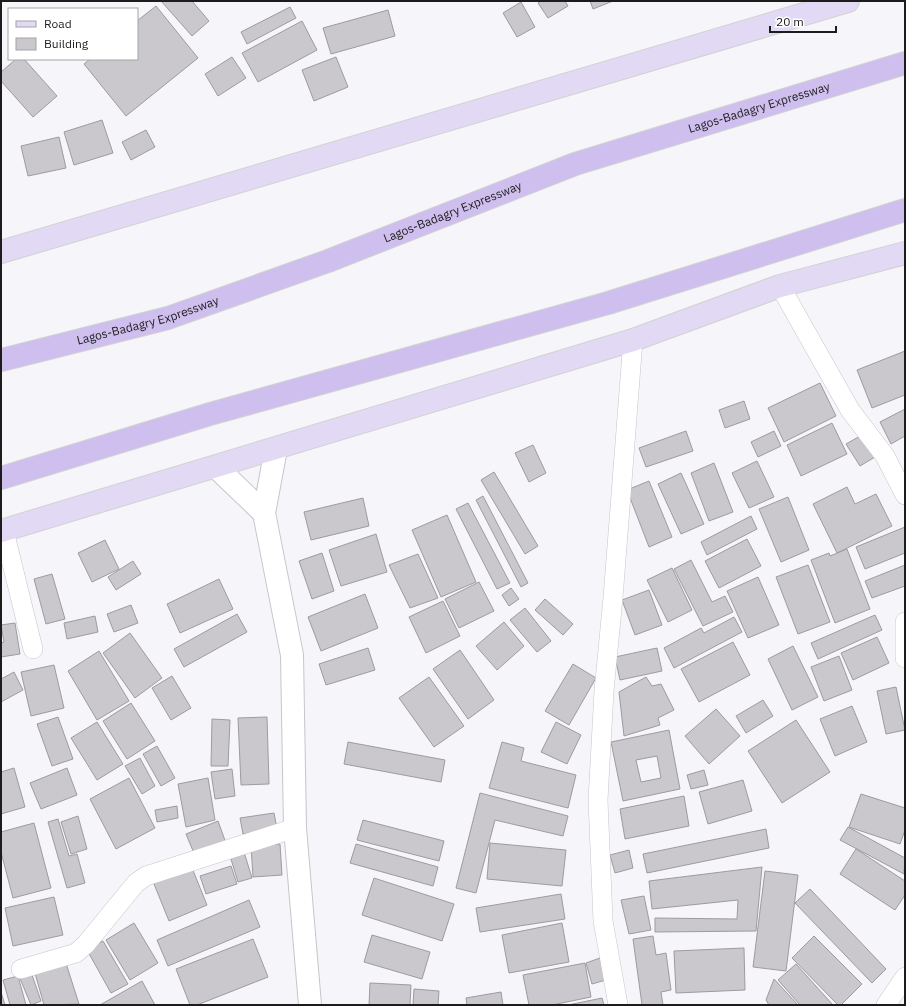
<svg xmlns="http://www.w3.org/2000/svg" width="906" height="1006" font-family="'IBM Plex Sans',sans-serif">
<rect width="100%" height="100%" fill="#f6f5f9"/>
<g fill="#cac8cd" stroke="#9d9ba0" fill-rule="evenodd">
<path d="M161,1h31l17,20 -17,15z"/>
<path d="M541,1h24l3,5 -20,12 -10,-15z"/>
<path d="M590,1h23l-20,8z"/>
<path d="M521,2l14,25 -18,10 -14,-24z"/>
<path d="M156,6l42,52 -72,58 -42,-52 6,-5h47v-38z"/>
<path d="M290,7l6,11 -49,26 -6,-12z"/>
<path d="M388,10l7,26 -64,18 -8,-26z"/>
<path d="M302,21l15,29 -59,32 -16,-29z"/>
<path d="M232,57l14,21 -28,18 -13,-22z"/>
<path d="M336,57l12,30 -34,14 -12,-31z"/>
<path d="M16,59h8l33,37 -24,21 -32,-36v-9z"/>
<path d="M102,120l11,33 -39,12 -10,-33z"/>
<path d="M146,130l9,17 -24,13 -9,-18z"/>
<path d="M59,137l7,31 -38,8 -7,-30z"/>
<path d="M905,351v44l-33,13 -15,-38z"/>
<path d="M820,383l16,33 -52,26 -16,-34z"/>
<path d="M744,401l6,18 -25,9 -6,-18z"/>
<path d="M905,409v27l-14,8 -11,-22z"/>
<path d="M832,423l15,31 -46,22 -14,-31z"/>
<path d="M686,431l7,20 -47,16 -7,-19z"/>
<path d="M774,431l7,15 -23,11 -7,-15z"/>
<path d="M862,435l13,22 -15,9 -14,-22z"/>
<path d="M533,445l13,28 -17,9 -14,-29z"/>
<path d="M757,461l17,36 -25,11 -17,-35z"/>
<path d="M714,463l19,49 -24,9 -18,-48z"/>
<path d="M494,472l44,74 -13,8 -44,-74z"/>
<path d="M681,473l23,51 -23,10 -23,-50z"/>
<path d="M649,481l23,56 -23,10 -22,-57z"/>
<path d="M847,487l8,17 21,-10 16,32 -55,27 -24,-49z"/>
<path d="M483,496l45,87 -7,4 -45,-87z"/>
<path d="M788,497l21,53 -28,12 -22,-53z"/>
<path d="M363,498l6,28 -58,14 -7,-28z"/>
<path d="M468,503l42,80 -13,6 -41,-80z"/>
<path d="M447,515l29,67 -35,15 -29,-67z"/>
<path d="M751,516l6,13 -50,26 -6,-13z"/>
<path d="M905,527v26l-40,16 -9,-22z"/>
<path d="M376,534l11,38 -46,14 -12,-36z"/>
<path d="M747,539l14,27 -42,22 -14,-27z"/>
<path d="M105,540l14,29 -27,13 -14,-29z"/>
<path d="M847,549l23,60 -35,14 -24,-63 18,-7 1,3z"/>
<path d="M322,553l12,38 -22,8 -13,-38z"/>
<path d="M418,554l20,44 -28,10 -21,-43z"/>
<path d="M691,560l21,42 13,-6 8,16 -30,14 -29,-57z"/>
<path d="M133,561l8,13 -25,16 -8,-13z"/>
<path d="M808,565l22,57 -32,12 -22,-57z"/>
<path d="M905,565v21l-33,12 -7,-17z"/>
<path d="M672,568l20,42 -24,12 -21,-42z"/>
<path d="M52,574l13,45 -19,5 -12,-45z"/>
<path d="M758,577l21,48 -31,13 -21,-47z"/>
<path d="M219,579l14,30 -53,24 -13,-29z"/>
<path d="M479,582l15,29 -35,17 -14,-29z"/>
<path d="M511,588l8,11 -10,7 -7,-11z"/>
<path d="M649,590l13,35 -27,10 -13,-35z"/>
<path d="M365,594l13,34 -57,23 -13,-34z"/>
<path d="M545,599l28,25 -10,11 -28,-25z"/>
<path d="M443,601l17,35 -34,17 -17,-36z"/>
<path d="M131,605l7,18 -24,9 -7,-18z"/>
<path d="M525,608l26,33 -14,11 -27,-32z"/>
<path d="M237,614l10,18 -63,35 -10,-18z"/>
<path d="M875,615l7,15 -64,29 -7,-16z"/>
<path d="M95,616l3,16 -31,7 -3,-16z"/>
<path d="M734,617l8,15 -68,36 -10,-20 37,-20 3,5z"/>
<path d="M504,622l20,24 -27,24 -21,-24z"/>
<path d="M15,623l5,31 -19,3v-14l3,-1 -3,-17z"/>
<path d="M130,633l32,45 -27,20 -32,-45z"/>
<path d="M877,637l12,26 -36,17 -12,-27z"/>
<path d="M733,642l17,33 -51,27 -18,-33z"/>
<path d="M793,646l25,51 -26,13 -24,-51z"/>
<path d="M368,648l7,22 -49,15 -7,-21z"/>
<path d="M657,648l5,23 -42,9 -5,-23z"/>
<path d="M460,650l34,50 -26,19 -35,-50z"/>
<path d="M99,651l30,50 -32,19 -29,-49z"/>
<path d="M839,656l13,34 -28,11 -13,-34z"/>
<path d="M573,664l23,14 -27,47 -24,-14z"/>
<path d="M54,665l10,43 -33,8 -10,-44z"/>
<path d="M14,672l9,18 -22,12v-23z"/>
<path d="M172,676l19,32 -20,12 -19,-32z"/>
<path d="M429,677l35,49 -30,21 -35,-49z"/>
<path d="M646,677l6,9 9,-2 13,26 -16,8 2,7 -36,11 -5,-44z"/>
<path d="M896,687l9,43 -19,4 -9,-43z"/>
<path d="M763,700l10,16 -27,17 -10,-17z"/>
<path d="M131,703l24,38 -28,18 -24,-38z"/>
<path d="M852,706l15,36 -32,14 -15,-37z"/>
<path d="M716,709l24,27 -31,28 -24,-28z"/>
<path d="M58,717l15,42 -21,7 -15,-42z"/>
<path d="M267,717l2,67 -28,1 -3,-67z"/>
<path d="M212,719l18,1 -2,46h-17z"/>
<path d="M796,720l34,52 -48,31 -34,-52z"/>
<path d="M97,722l26,42 -26,16 -26,-42z"/>
<path d="M556,722l25,13 -14,29 -26,-12z"/>
<path d="M669,730l11,59 -57,12 -12,-59zM657,756l4,22 -20,4 -5,-22z"/>
<path d="M348,742l97,18 -4,22 -97,-18z"/>
<path d="M502,742l22,6 -3,13 55,14 -8,33 -79,-20z"/>
<path d="M157,746l18,32 -14,8 -18,-32z"/>
<path d="M140,758l15,28 -13,8 -17,-28z"/>
<path d="M14,768l11,39 -24,7v-42z"/>
<path d="M67,768l10,27 -36,14 -11,-26z"/>
<path d="M232,769l3,27 -20,3 -4,-27z"/>
<path d="M704,770l4,15 -17,4 -4,-14z"/>
<path d="M129,778l26,50 -39,21 -26,-50z"/>
<path d="M208,778l7,42 -29,7 -8,-43z"/>
<path d="M743,780l9,31 -44,13 -9,-32z"/>
<path d="M480,793l88,23 -5,20 -68,-16 -19,73 -20,-5z"/>
<path d="M861,794l44,14v22l-5,14 -51,-17z"/>
<path d="M684,796l5,30 -64,13 -5,-30z"/>
<path d="M177,806l1,12 -21,4 -2,-12z"/>
<path d="M274,813l3,16 -34,5 -3,-16z"/>
<path d="M78,816l9,33 -16,5 -10,-32z"/>
<path d="M58,819l11,37 8,-2 8,29 -18,5 -19,-66z"/>
<path d="M363,820l81,21 -5,20 -82,-21z"/>
<path d="M218,821l9,25 -31,12 -10,-24z"/>
<path d="M34,823l17,65 -38,10 -12,-46v-20z"/>
<path d="M848,827l57,31 -1,16 -64,-34z"/>
<path d="M766,829l3,19 -122,25 -4,-19z"/>
<path d="M490,843l76,7 -4,36 -75,-7z"/>
<path d="M280,844l2,31 -29,2 -2,-31z"/>
<path d="M356,844l82,23 -5,19 -83,-23z"/>
<path d="M856,849l49,32v14l-10,15 -55,-36z"/>
<path d="M629,850l4,18 -18,5 -5,-18z"/>
<path d="M244,852l8,26 -14,4 -8,-26z"/>
<path d="M190,863l17,42 -38,16 -17,-42z"/>
<path d="M231,866l6,18 -31,10 -6,-18z"/>
<path d="M762,867l-6,64 -101,1v-14l82,1 1,-19 -86,9 -3,-28z"/>
<path d="M765,871l33,4 -12,96 -33,-4z"/>
<path d="M374,878l80,26 -12,37 -80,-26z"/>
<path d="M810,889l76,80 -14,14 -77,-80z"/>
<path d="M561,894l4,25 -85,13 -4,-24z"/>
<path d="M644,896l7,34 -22,4 -8,-34z"/>
<path d="M54,897l9,38 -50,11 -8,-38z"/>
<path d="M249,900l11,27 -92,39 -11,-26z"/>
<path d="M134,923l24,40 -28,17 -24,-40z"/>
<path d="M562,923l7,39 -60,11 -7,-38z"/>
<path d="M372,935l58,17 -8,27 -58,-17z"/>
<path d="M653,936l3,19 10,-2 5,37 -10,2 2,13h-21l-9,-66z"/>
<path d="M814,936l48,48 -21,21h-3l-46,-47z"/>
<path d="M253,939l15,38 -71,28h-7l-14,-36z"/>
<path d="M103,941l25,43 -17,9 -24,-43z"/>
<path d="M744,948l1,42 -69,3 -2,-42z"/>
<path d="M64,957l15,47 -35,1 -11,-39z"/>
<path d="M600,958l6,22 -14,4 -6,-21z"/>
<path d="M585,963l6,34 -39,8h-23l-6,-30z"/>
<path d="M796,964l37,41h-33l-22,-25z"/>
<path d="M31,972l10,29 -10,4 -12,-29z"/>
<path d="M18,976l8,29h-16l-7,-25z"/>
<path d="M774,979l24,26h-29l-3,-5z"/>
<path d="M142,981l13,24h-55z"/>
<path d="M370,983l41,2 -1,20h-41z"/>
<path d="M414,989l25,2 -1,14h-25z"/>
<path d="M1,992l4,13h-4z"/>
<path d="M501,992l2,13h-36l-1,-7z"/>
<path d="M602,998l2,7h-36z"/>
</g>
<g fill="none" stroke-linecap="round" stroke-linejoin="round">
<g stroke="#c7c5ca" stroke-width="20">
<g id="street">
<path d="M780,286l70,124 35,46 20,39"/>
<path d="M4,531l29,118"/>
<path d="M905,622v36"/>
<path d="M21,969l55,-16 10,-9 50,-61 10,-7 149,-48"/>
<path d="M618,1005l-15,-84 -5,-121 6,-109 9,-93 20,-258"/>
<path d="M886,1005l19,-28"/>
</g>
</g>
<g stroke="#c7c5ca" stroke-width="24">
<g id="secondary">
<path d="M276,449l-12,64 28,142 3,173 15,177"/>
<path d="M216,467l48,46"/>
</g>
</g>
<g stroke="#d2d2d2" stroke-width="24">
<g id="primary">
<path d="M1,252l847,-251"/>
<path d="M1,531l632,-191 147,-54 125,-33"/>
</g>
</g>
<g stroke="#d2d2d2" stroke-width="24">
<g id="highway">
<path id="s1" d="M1,360l167,-42 160,-57 247,-97 330,-101"/>
<path d="M1,478l209,-64 398,-111 297,-93"/>
</g>
</g>
<use href="#street" stroke="#fff" stroke-width="19"/>
<use href="#secondary" stroke="#fff" stroke-width="22"/>
<use href="#primary" stroke="#e2d9f5" stroke-width="22"/>
<use href="#highway" stroke="#cfbfee" stroke-width="22"/>
</g>
<g text-anchor="middle" stroke-width="3" stroke-linejoin="round" paint-order="stroke">
<g font-size="12" fill="#1c1c1d" stroke="#fff">
<text dy="4" stroke="none"><textPath href="#s1" startOffset="800">Lagos-Badagry Expressway</textPath></text>
<text dy="4" stroke="none"><textPath href="#s1" startOffset="476">Lagos-Badagry Expressway</textPath></text>
<text dy="4" stroke="none"><textPath href="#s1" startOffset="152">Lagos-Badagry Expressway</textPath></text>
</g>
</g>
<rect width="906" height="1006" fill="none" stroke="#1c1c1d" stroke-width="4"/>
<rect x="8" y="8" width="130" height="52" fill="#ffffff" stroke="#a4a4a5"/>
<rect x="16" y="21" width="20" height="6" fill="#e2d9f5" stroke="#a4a4a5"/>
<text x="44" y="28" font-size="12" fill="#1c1c1d">Road</text>
<rect x="16" y="38" width="20" height="12" fill="#cac8cd" stroke="#a4a4a5"/>
<text x="44" y="48" font-size="12" fill="#1c1c1d">Building</text>
<path d="M770 26v6h66v-6" fill="none" stroke="#1c1c1d" stroke-width="2"/>
<text x="776" y="26" font-size="12" fill="#1c1c1d" stroke="#ffffff" stroke-width="3" paint-order="stroke">20 m</text>
</svg>
